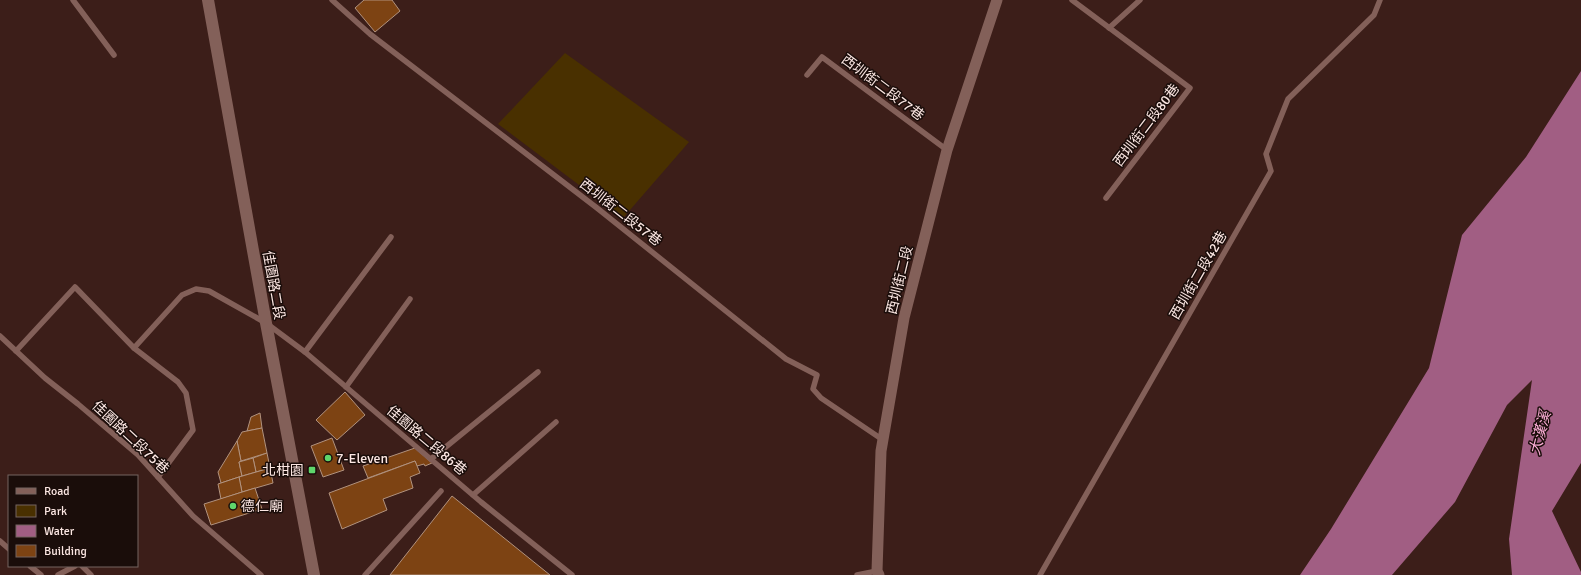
<svg xmlns="http://www.w3.org/2000/svg" width="1581" height="575" font-family="Signika,'Noto Sans TC',sans-serif">
<rect width="100%" height="100%" fill="#3c1e19"/>
<path fill="#493000" d="M565,53l124,89 -66,76 -125,-94z"/>
<path fill="#a15e83" d="M1581,71v392l-29,48 29,61v3h-69l-3,-36 23,-159 -25,25 -52,97 -63,73h-92l31,-46 98,-161 33,-133 64,-78z"/>
<g fill="#7d4313" stroke="#b1927e">
<path d="M364,0h28l8,11 -25,21 -20,-24z"/>
<path d="M345,392l20,23 -28,25 -21,-20z"/>
<path d="M260,413l2,15 -15,3 4,-14z"/>
<path d="M262,428l5,25 -26,8 -4,-20 5,-9z"/>
<path d="M332,438l12,32 -21,7 -12,-31z"/>
<path d="M237,441l4,20 -2,1 3,14 -21,7 -3,-11z"/>
<path d="M415,448l17,15 -7,3 -1,-2 -7,2 -2,-5 -47,17 -5,-12z"/>
<path d="M267,453l3,15 -14,4 -3,-14z"/>
<path d="M253,458l3,14 -14,4 -3,-14z"/>
<path d="M415,461l5,12 -10,4 3,11 -30,11 4,11 -45,19 -13,-36z"/>
<path d="M270,468l3,15 -31,9 -3,-15z"/>
<path d="M239,477l3,15 -21,7 -3,-15z"/>
<path d="M255,488l7,21 -51,16 -7,-21z"/>
<path d="M452,496l98,79h-160z"/>
</g>
<g fill="none" stroke-linecap="round" stroke-linejoin="round">
<g stroke="#836059" stroke-width="5.5">
<path d="M73,0l41,55"/>
<path d="M332,0l38,34 227,174 189,151 31,16 -4,14 8,9 62,42"/>
<path d="M1072,0l118,88 -84,110"/>
<path d="M1109,28l31,-28"/>
<path d="M807,75l15,-18 125,93"/>
<path d="M0,336l45,42 33,26 60,51 55,61 68,59"/>
<path d="M134,348l48,-53 14,-6 13,2 57,32 39,29 176,150 91,73"/>
<path d="M16,351l59,-64 59,61 44,34 8,11 7,37 -35,47"/>
<path d="M305,352l86,-115"/>
<path d="M346,387l64,-88"/>
<path d="M431,459l107,-87"/>
<path d="M473,495l83,-73"/>
<path d="M0,541l9,8"/>
<path d="M30,566l11,9"/>
<path d="M82,566l9,9"/>
<path d="M58,575l17,-9"/>
<path d="M365,575l76,-84"/>
<path d="M857,575l20,-4"/>
<path d="M1040,575l231,-404 -5,-17 22,-55 86,-84 6,-15"/>
</g>
<path stroke="#836059" stroke-width="11" d="M879,575l-2,-4 4,-120 23,-133 43,-168 50,-150"/>
<path stroke="#836059" stroke-width="12" d="M208,0l58,323 48,252"/>
</g>
<g fill="#5fd56b" stroke="#1a0d0a" stroke-width="1.5">
<circle cx="328" cy="458" r="4"/>
<rect x="308" y="466" width="8" height="8" rx="2"/>
<circle cx="233" cy="506" r="4"/>
</g>
<g text-anchor="middle" stroke-width="3" stroke-linejoin="round" paint-order="stroke">
<g font-size="14" fill="#fce7e3" stroke="#1a0d0a">
<text transform="translate(883 87) rotate(37)" y="5">西圳街二段77巷</text>
<text transform="translate(1146 125) rotate(-53)" y="5">西圳街二段80巷</text>
<text transform="translate(621 212) rotate(38)" y="5">西圳街二段57巷</text>
<text transform="translate(1198 275) rotate(-60)" y="5">西圳街二段42巷</text>
<text transform="translate(899 280) rotate(-76)" y="5">西圳街二段</text>
<text transform="translate(274 285) rotate(80)" y="5">佳園路二段</text>
<text transform="translate(131 437) rotate(43)" y="5">佳園路二段75巷</text>
<text transform="translate(427 440) rotate(40)" y="5">佳園路二段86巷</text>
</g>
<g font-size="14" fill="#fce7e3" stroke="#1a0d0a" text-anchor="start">
<text x="336" y="463">7-Eleven</text>
<text x="304" y="475" text-anchor="end">北柑園</text>
<text x="241" y="511">德仁廟</text>
</g>
<g font-size="15" font-style="italic" fill="#fbadd6" stroke="#1a0d0a">
<text transform="translate(1540 433) rotate(-75)" y="5">大漢溪</text>
</g>
</g>
<rect x="8" y="475" width="130" height="92" fill="#1a0d0a" stroke="#746461"/>
<rect x="16" y="488" width="20" height="6" fill="#836059" stroke="#746461"/>
<text x="44" y="495" font-size="12" fill="#fce7e3">Road</text>
<rect x="16" y="505" width="20" height="12" fill="#493000" stroke="#746461"/>
<text x="44" y="515" font-size="12" fill="#fce7e3">Park</text>
<rect x="16" y="525" width="20" height="12" fill="#a15e83" stroke="#746461"/>
<text x="44" y="535" font-size="12" fill="#fce7e3">Water</text>
<rect x="16" y="545" width="20" height="12" fill="#7d4313" stroke="#746461"/>
<text x="44" y="555" font-size="12" fill="#fce7e3">Building</text>
</svg>
